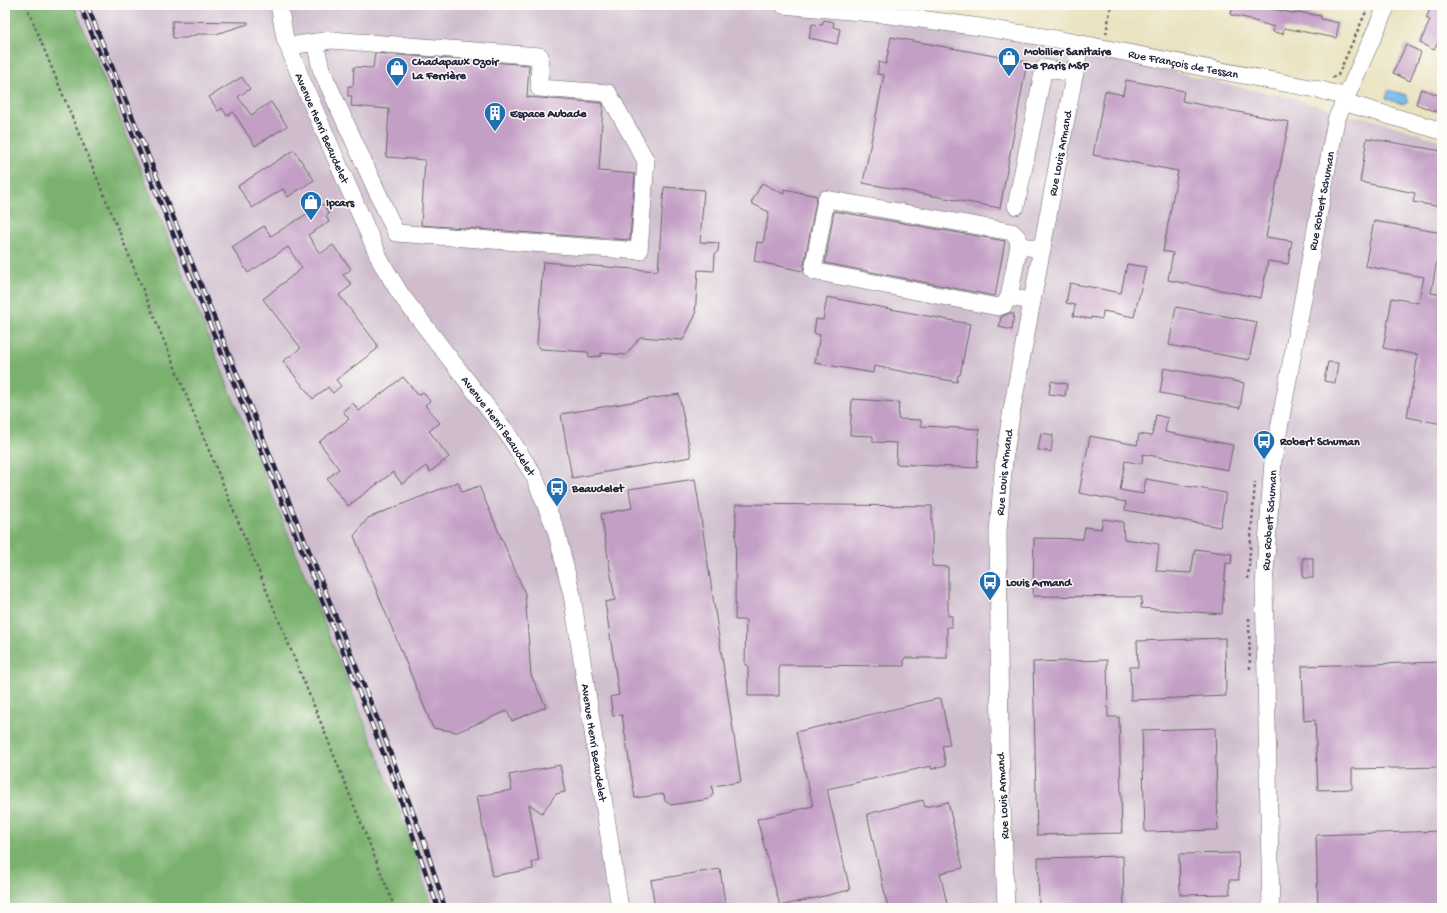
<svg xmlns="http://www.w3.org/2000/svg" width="1447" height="913" font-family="'Gochi Hand',sans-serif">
<rect width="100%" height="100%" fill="#fdfcf7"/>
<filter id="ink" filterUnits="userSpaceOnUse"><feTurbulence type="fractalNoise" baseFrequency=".025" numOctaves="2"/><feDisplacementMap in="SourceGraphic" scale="8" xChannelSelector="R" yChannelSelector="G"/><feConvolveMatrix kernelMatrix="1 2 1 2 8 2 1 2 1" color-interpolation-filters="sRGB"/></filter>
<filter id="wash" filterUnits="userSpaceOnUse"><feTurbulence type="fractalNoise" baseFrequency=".012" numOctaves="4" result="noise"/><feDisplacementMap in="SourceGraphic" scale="16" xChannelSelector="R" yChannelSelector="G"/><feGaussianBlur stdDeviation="0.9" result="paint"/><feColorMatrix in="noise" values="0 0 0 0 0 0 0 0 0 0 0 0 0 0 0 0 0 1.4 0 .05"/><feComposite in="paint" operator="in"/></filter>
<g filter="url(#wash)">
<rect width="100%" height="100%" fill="#eae3c1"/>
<path fill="#cfbdce" d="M74,5h709l99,9 234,44 119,28 58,12 59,18 13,1 77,24v767h-1010l-22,-71 -45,-113z"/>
<path fill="#7ab16e" stroke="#4e6a54" d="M5,5h69l291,719 45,113 22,71h-427z"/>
<path fill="#73c0ed" stroke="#4a7194" d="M1389,90l17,5 2,6 -5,3 -17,-6z"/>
<g id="blocks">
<g fill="#c39ec5">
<path d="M1233,5h20l44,9 1,-2 23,4v3l18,4 -3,15 -52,-10 -1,6 -10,-2 1,-5 -23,-7v-1l-20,-4z"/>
<path d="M1432,5h10v29l-8,16 -14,-7 10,-23 -4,-2z"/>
<path d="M824,20l10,2 -1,5 7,2 -3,15 -28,-6 3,-14 10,1z"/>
<path d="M172,21l76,1v2l-32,10h-18l-12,4h-13z"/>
<path d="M891,37l136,25 -27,146 -137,-25 21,-108 -7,-1 2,-12 7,2z"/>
<path d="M1406,45l15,7 -11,29 -17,-8z"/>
<path d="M375,53l154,12 -2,32 75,6 1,2 -4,66 36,3 -5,66 -209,-15 4,-65 -39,-3 3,-48 -38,-3 1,-10h-4v-10h5l1,-19 19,1z"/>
<path d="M242,77l8,12 -12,8 13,18 20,-13 16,24 -32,20 -22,-34 -6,4 -5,-8 -4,3 -9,-14z"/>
<path d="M1126,80l58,11 -2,10 107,21 -23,115 26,4 -4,23 -20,-3 -7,37 -93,-18 5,-27 -10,-2 15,-80 -85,-16 12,-64 18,4z"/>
<path d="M1421,89l21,7v18l-26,-10z"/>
<path d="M1367,138l75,13v56l-29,-5 2,-9 -55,-11z"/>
<path d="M294,150l20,30 -26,17 -5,-8 -31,19 -14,-22z"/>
<path d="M762,183l22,11v-5l33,7 -14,75 -49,-10 3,-19 6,1 6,-31 -18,-9z"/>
<path d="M664,187l40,3 -4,52 19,1 -1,8 -3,3 -1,17 -16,-1 -3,46 -12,24 -43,-3 -14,18 -25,-2v3l-12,1 -1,-5 -47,-3 -4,-5 6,-82 115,9z"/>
<path d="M323,204l6,10 -3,2 3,6 -21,13 12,19 13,-9 18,24 -8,6 9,10 -13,10 38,49v5l-41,31 5,6 -8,7 -5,-6 -15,12 -30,-38 18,-13 -38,-49 39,-31 -14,-21 -40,26 -16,-26 32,-21 7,10z"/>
<path d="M834,211l171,30 -10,55 -170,-33z"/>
<path d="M1374,221l68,12 -11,60 11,2v129l-35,-7 11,-62 -35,-7 9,-50 27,5 5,-26 -59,-11z"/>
<path d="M1127,264l19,3 -12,50 -31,-6 -1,8 -11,-2v2l-18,-3 2,-11 -9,-2 4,-20 51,10z"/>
<path d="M827,297l143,27 -10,51h-2l-1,7 -83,-16 -1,7 -58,-10 5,-28 -6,-2 2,-14 7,1z"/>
<path d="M1176,307l81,15 -8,38 -80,-15z"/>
<path d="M1009,313l5,1 -2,16 -13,-3 2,-10z"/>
<path d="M1328,362l10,1 -3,20 -11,-2z"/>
<path d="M1164,368l80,15 -4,25 -80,-15z"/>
<path d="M403,377l15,18 5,-3 7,9 -5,4 15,18 -11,8 20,26 -19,15 -4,-6 -24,18 -9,-12 -45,34 -21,-27 12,-10 -20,-27 30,-23 -6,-8 10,-8 6,8z"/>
<path d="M1051,381l16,3 -2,12 -16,-2z"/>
<path d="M679,394l12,63 -119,21 -11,-64z"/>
<path d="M852,399l47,3 -1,17 23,1v6l58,3 -2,39 -81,-4 1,-21 -24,-1v-6l-23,-1z"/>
<path d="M1156,415l12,3 -3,14 68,13 -5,25 -85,-16 -1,10 -17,-3 -5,29 23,4 3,-15 80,14 -6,34 -95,-17 1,-8 -47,-9 11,-57 47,9 2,-11 13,2z"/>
<path d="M1041,433l12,2 -2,17 -13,-2z"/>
<path d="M695,479l46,303 -29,4 1,8 -4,5 -38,6 -6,-4 -1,-7 -29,4 -13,-83 -9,1 -3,-19 9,-2 -14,-93 10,-2 -14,-86 31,-6 -3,-19z"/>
<path d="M458,482l4,10 17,-6 46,107 6,82 15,32 -34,14 -5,-10 -50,21 -24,-4 -79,-192 14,-18z"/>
<path d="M736,504l196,2v60l16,1v49h4v11h-5v31h-43v8l-125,-1v31h-31v-31h-3l1,-45h-11z"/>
<path d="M1103,519l20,3 1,17 35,5 -3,27 35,2 4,-24 37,5 -1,10 -5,-1 -4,51 -81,-6 1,-11 -109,-1 1,-58 49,1 2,-12 16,2z"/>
<rect x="1303" y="558" width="10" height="20"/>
<path d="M1225,638l1,58 -95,4 -1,-33h8l-1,-26z"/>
<path d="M1107,660l1,57h11l3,116 -85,2 -4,-173z"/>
<path d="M1442,662v105l-90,2v20l-34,1 -3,-70 -11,1 -2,-55z"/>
<path d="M941,698l9,47 -8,1 4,19 -15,4v-3l-104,23 23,101 -70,16 -23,-87 56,-13 -17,-74z"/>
<path d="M1215,728l3,102 -73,2 -3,-102z"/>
<path d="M560,765l5,27 -9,2 -14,19 -13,-9 10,56 -7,2 1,7 -41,7 -15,-80 35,-6 -3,-15z"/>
<path d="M923,800l2,7 23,-5 15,66 -23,5 8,35h-60l-21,-94z"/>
<path d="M1442,831v77h-124l-2,-73z"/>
<path d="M1238,853l1,27h-10l1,14 -50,1 -1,-41z"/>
<path d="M1123,856l1,52h-85l-1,-50z"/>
<path d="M720,869l5,34 -28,5h-42l-4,-28z"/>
</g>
</g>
</g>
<g filter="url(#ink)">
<use href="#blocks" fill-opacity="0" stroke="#68666a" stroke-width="1"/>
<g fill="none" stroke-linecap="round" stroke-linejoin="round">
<g stroke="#68666a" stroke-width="18">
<g id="minor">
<path id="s1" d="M279,5l6,33 17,43 79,181 20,33 106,138 27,43 22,54 16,65 48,313"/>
<path id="s2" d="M783,5l99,9 98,13 76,12 265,51 25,7"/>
<path d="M289,46l42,-6 209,16 -1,32 69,5 38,68 -7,90 -243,-18 -75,-164 -6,-27"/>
<path d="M1343,102l99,29"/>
<path d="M1016,206l28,-138 31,6"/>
<path d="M1009,297l10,-52"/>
<path d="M1032,301l-23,-4 -5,8 -6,2 -185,-36 13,-72 186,33 5,5 2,8 23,5"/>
<path id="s3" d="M1006,908l-6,-159 -2,-217 6,-72 8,-51 68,-365"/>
<path id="s4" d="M1271,908l-7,-323 9,-124 63,-341 51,-115"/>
</g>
</g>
<g stroke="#68666a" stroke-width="2.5" stroke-dasharray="3 3" stroke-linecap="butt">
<path d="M26,5l297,723 72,180"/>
<path d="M1106,34l5,-29"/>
<path d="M1332,78l6,-3 31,-70"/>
<path d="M1248,579l7,-97"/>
<path d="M1249,618l1,53"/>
</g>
<use href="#minor" stroke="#fff" stroke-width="17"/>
<g stroke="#22223b" stroke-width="4.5">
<g id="rail">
<path d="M80,5l263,647 50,126 45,130"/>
<path d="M87,5l290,713 48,126 20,64"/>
</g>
</g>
<use href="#rail" stroke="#fdfcf7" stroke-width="3" stroke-dasharray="9" stroke-linecap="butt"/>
</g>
</g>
<defs>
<g id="shop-pin" transform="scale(1.15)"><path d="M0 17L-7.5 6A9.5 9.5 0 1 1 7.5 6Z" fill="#1f6fb2" stroke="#fdfcf7"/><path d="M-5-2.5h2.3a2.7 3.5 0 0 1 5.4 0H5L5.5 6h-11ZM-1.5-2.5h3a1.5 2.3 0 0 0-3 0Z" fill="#fff"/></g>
<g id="building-pin" transform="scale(1.15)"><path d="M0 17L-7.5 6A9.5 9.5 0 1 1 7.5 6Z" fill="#1f6fb2" stroke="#fdfcf7"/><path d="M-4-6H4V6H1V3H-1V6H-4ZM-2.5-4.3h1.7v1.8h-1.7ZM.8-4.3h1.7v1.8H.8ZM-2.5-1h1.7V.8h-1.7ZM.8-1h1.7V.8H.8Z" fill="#fff"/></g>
<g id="bus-pin" transform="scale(1.15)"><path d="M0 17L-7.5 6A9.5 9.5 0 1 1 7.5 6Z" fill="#1f6fb2" stroke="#fdfcf7"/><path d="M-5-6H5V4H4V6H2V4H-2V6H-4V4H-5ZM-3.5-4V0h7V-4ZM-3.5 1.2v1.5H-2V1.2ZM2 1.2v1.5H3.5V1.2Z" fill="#fff"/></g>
</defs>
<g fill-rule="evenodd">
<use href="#shop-pin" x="1009" y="58"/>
<use href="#shop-pin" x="397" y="68"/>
<use href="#building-pin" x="495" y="113"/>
<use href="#shop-pin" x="311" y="202"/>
<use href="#bus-pin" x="1264" y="441"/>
<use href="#bus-pin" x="557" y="488"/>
<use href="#bus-pin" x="990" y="582"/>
</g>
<g text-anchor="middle" stroke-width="3" stroke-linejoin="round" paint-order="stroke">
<g font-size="12" font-weight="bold" fill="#22223b" stroke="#fdfcf7" text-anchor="start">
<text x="1024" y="55">Mobilier Sanitaire<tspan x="1024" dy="14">De Paris MSP</tspan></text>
<text x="412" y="65">Chadapaux Ozoir<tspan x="412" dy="14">La Ferrière</tspan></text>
<text x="510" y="117">Espace Aubade</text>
<text x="326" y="206">Ipcars</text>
<text x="1280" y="445">Robert Schuman</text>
<text x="572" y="492">Beaudelet</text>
<text x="1006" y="586">Louis Armand</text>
</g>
<g font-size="12" fill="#22223b" stroke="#fdfcf7">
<text dy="4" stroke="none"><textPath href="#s2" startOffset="405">Rue François de Tessan</textPath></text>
<text dy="4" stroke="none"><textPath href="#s1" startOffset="131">Avenue Henri Beaudelet</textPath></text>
<text dy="4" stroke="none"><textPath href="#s3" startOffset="760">Rue Louis Armand</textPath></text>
<text dy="4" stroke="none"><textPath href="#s4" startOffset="712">Rue Robert Schuman</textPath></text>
<text dy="4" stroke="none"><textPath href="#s1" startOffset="479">Avenue Henri Beaudelet</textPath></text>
<text dy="4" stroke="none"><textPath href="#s3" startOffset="436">Rue Louis Armand</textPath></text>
<text dy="4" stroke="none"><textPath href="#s4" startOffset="388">Rue Robert Schuman</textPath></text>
<text dy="4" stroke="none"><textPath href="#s1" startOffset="815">Avenue Henri Beaudelet</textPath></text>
<text transform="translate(1002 796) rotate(-93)" y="4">Rue Louis Armand</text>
</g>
</g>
<rect width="1447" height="913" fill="none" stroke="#fdfcf7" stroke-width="20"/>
</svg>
